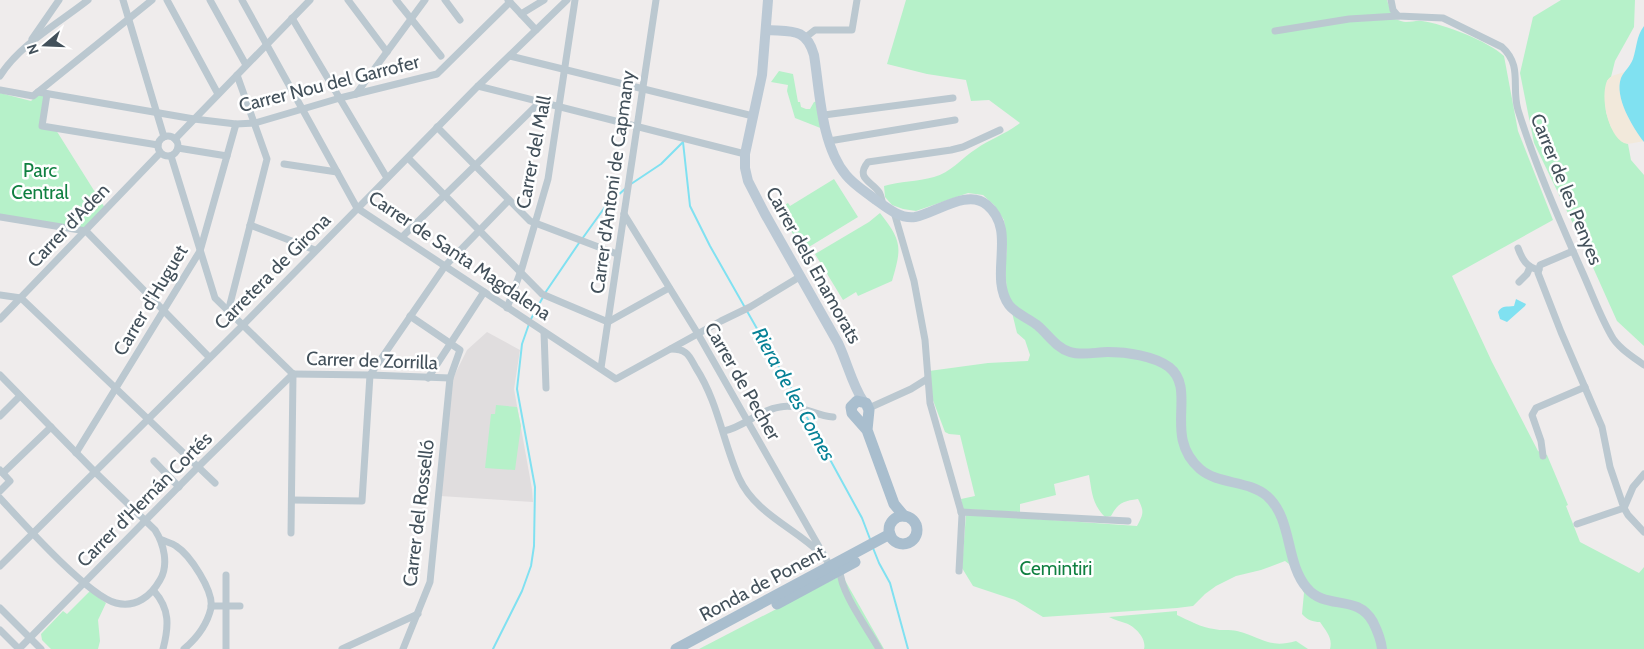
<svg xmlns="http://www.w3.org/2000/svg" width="1644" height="649" font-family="Cabin,sans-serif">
<rect width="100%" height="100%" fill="#efecec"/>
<path fill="#e0ddde" d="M487,332l33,18 -6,39 18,100 1,13 -93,-6 12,-116 15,-30z"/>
<g fill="#b6f1c9">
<path d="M906,0h481l3,9 5,10c4,1 8,3 11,3 6,0 11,-2 16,-1 22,3 66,20 82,35l14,75 35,89 -101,56 40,86 46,89 9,4 21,50 -2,1 14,36 59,31 5,-6v82h-314c3,-11 -4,-18 -10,-27 -7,0 -13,-2 -18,-8l2,-21 -15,-29 -4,-3 -24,9 -25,6 -20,10 -11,8 -12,12 -16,2 -134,9 -28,-17 -42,-14 -11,-18 4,-54 171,12c7,-13 7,-15 1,-27 -15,2 -20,4 -27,17l-6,1c-13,-13 -13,-25 -16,-42l-35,9 2,11 -36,9v8l-57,-3 -2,-10 14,-3 -15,-61 -11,-1 -4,-2 -14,-37 -2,-24 59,-8 40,-2 2,-6 -5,-15 -8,-7 -10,-41 -2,-25 2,-18 -3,-29 -10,-15 -11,-10 -15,-2 -52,18 -13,-2 -11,-4 -7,-8 -1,-11c16,-5 33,-4 50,-9 16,-4 28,-19 42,-28 14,-10 30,-15 44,-26l-31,-23 -18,1 -5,-21 -39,-6 -40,-10z"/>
<path d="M1561,0h74l-1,27 -19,34 -4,16 -4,4 -2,17 1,14 5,15 12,15 5,2 3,16 13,15v171l-27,-25 -39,-87 -44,-91 -14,-70 13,-56z"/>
<path d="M779,71l14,3 5,28h2l1,5 5,2h4l4,-7 4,-1 5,28 -28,-11 -8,-27 1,-6 -17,-3z"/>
<path d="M0,93l31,8 7,-7 6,1 -4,31 16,4 49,78 -20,21 -85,-14z"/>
<path d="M834,179l24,38 -54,33 -13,-19 2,-2 -2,-3 3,-3 -11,-17 5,-3 2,3z"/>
<path d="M880,213c22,28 22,34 12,68l-34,15 -2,-4 -13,8 -28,-46 54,-32z"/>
<path d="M496,405l21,2 4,19 -6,44 -30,-2 6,-54h4z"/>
<path d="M842,575l42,74h-185z"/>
<path d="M90,591l16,12 -8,17 2,21 -2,8h-47l-9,-9 -1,-6 22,-23 4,3z"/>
<path d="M1177,611v4c11,5 25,13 37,14 7,2 16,0 23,2 25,6 31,18 59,10l12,8h-164c3,-10 -9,-23 -19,-26 -5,-2 -10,-3 -16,-6z"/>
</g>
<path fill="#f2e9db" d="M1624,72c-12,20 6,53 20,69 -6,1 -15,4 -20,2 -16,-8 -24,-46 -17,-62 3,-6 12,-7 17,-9z"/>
<g fill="#80e1f1">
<path d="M1644,26v116c-11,-14 -30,-45 -23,-64 3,-7 9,-11 12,-19 4,-12 3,-22 11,-33z"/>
<path d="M1516,299l10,5 -1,2 -18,16 -7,-3 -2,-7c4,-7 9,-5 16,-6z"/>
</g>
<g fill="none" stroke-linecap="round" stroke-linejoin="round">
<g stroke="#80e1f1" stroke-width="2">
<path d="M683,142l7,64 20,40 91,160"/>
<path d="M631,184l30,-20 21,-21"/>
<path d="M582,239l23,-32 21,-19"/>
<path d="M545,293l34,-50"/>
<path d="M531,319l12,-22"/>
<path d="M804,412l58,106 8,21"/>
<path d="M873,548l6,15 11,20 18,66"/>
<path d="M493,649l29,-58 9,-25 3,-20 1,-59 -18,-98 5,-45 7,-20"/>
</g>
<g stroke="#bbc8d0" stroke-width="7">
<path d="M123,0l41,137"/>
<path d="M167,0l51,94"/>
<path d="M210,0l36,65"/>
<path d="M242,0l115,208 259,171 105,-58 29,-14 51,-31"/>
<path d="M348,0l39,52"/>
<path d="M396,0l45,56"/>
<path d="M445,0l15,20"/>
<path d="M508,0l28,30"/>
<path d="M1391,0l2,10 5,6 45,2 59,29c21,19 9,40 16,63 17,54 40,107 63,159 10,22 18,45 30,66 6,12 22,22 33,30"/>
<path d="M521,14l23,-14"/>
<path d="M292,18l95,160"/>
<path d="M1275,31l74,-12 49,-3"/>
<path d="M806,37l9,-7h37l5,-30"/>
<path d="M32,39l27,-39"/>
<path d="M510,56l243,60"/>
<path d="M0,76c19,-31 59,-53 88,-76"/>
<path d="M478,86l267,68"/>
<path d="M0,90l33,6 119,-96"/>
<path d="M38,92l156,27 42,5 19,-1 85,-25 97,-24 73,-72"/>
<path d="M47,94l-5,32 116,19"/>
<path d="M356,94l69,-94"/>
<path d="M824,115l129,-17"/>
<path d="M437,127l93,94 87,33"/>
<circle cx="168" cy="146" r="10"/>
<path d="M175,139l135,-139"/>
<path d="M829,141l126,-21"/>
<path d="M178,148l49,8"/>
<path d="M171,156l44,142 78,76"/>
<path d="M408,158l134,136 66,28 61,-34"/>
<path d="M284,164l53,8"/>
<path d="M883,205c-1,-4 -2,-10 -4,-13 -8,-11 -24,-14 -11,-30l83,-12 12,-3 37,-17"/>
<path d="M894,212l20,69 11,59 5,63 32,112 -3,56"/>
<path d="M624,214l74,120 132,232"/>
<path d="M0,217l86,14 123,126"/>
<path d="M250,225l65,25"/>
<path d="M402,237l138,-135"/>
<path d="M1518,248c4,11 8,19 21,22"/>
<path d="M1573,251l-33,14 -2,8 23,59 41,95 8,40 14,41 4,7 16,17"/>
<path d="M1519,282l8,-8 3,-7"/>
<path d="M0,295l21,3 194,185"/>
<path d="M507,308l15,-40 26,-89 27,-179"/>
<path d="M228,312l39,-153 -30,-84"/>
<path d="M0,319l160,-166"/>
<path d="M544,332l2,56"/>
<path d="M671,349c5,0 10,0 15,4 4,3 7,10 10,15 22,34 27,74 43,110 16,35 54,49 80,74"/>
<path d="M601,368l55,-368"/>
<path d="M293,374l77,1 80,3"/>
<path d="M0,375l95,97 60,58c9,14 14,35 5,50 -9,16 -24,28 -44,23 -28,-7 -94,-81 -116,-105"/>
<path d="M428,378l56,-86"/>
<path d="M869,408l42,-19 16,-10"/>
<path d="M0,416l20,-20"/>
<path d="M724,431c20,-4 35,-21 56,-24 19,-4 35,9 53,10"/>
<path d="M76,453l124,-202 36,-127"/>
<path d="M1543,456l-2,-15 -9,-26 4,-7 49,-21"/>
<path d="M154,461l25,26"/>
<path d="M3,473l48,-46"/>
<path d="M0,491l10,-10 -10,-11"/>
<path d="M292,500l70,1 8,-126 75,-109 64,-66"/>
<path d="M1624,508l9,-21 11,-13"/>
<path d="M961,512l167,9"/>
<path d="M1577,524l47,-16"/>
<path d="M291,533l2,-159"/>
<path d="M162,540c4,2 10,3 14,6 14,9 38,45 35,62 -4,17 -14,30 -27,41"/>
<path d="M0,566l242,-240 236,-240 89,-86"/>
<path d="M840,570c0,22 28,59 39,79"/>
<path d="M226,575v74"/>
<path d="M154,591c16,18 15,35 9,58"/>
<path d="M211,606h29"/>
<path d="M0,608l41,41"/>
<path d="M0,630l19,19"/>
<path d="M19,649l180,-183 94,-92"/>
<path d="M342,649l76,-35"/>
<path d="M403,649l27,-67 20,-204 10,-28 -50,-34"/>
</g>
<g stroke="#bbc9d5" stroke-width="10">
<path d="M768,0l-6,75 -17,79v14l3,13 17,33 73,129c9,19 14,41 25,58"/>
<path d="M766,30c25,2 40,-3 48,25 6,37 7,90 32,120 8,10 20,17 30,25 11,8 24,19 39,17 21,-4 53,-29 72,-12 31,26 1,70 22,100 7,9 19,13 28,20 11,9 18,22 33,27 12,4 26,0 38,0 19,0 46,4 61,15 29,23 -7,69 31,102 19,16 48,11 67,27 26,23 18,67 40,92 19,23 50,5 66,34 4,8 8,18 9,27"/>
</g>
<g stroke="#a9bece" stroke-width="11">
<path d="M867,430l2,-20 -3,-7 -9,-2 -6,6 1,6 15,17 27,74 10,12"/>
<circle cx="903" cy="530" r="14"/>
<path d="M777,604l78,-42"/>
<path d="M676,649l214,-115"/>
</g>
</g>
<g text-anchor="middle" stroke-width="5" stroke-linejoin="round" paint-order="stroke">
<g font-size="19" fill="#43515b" stroke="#fff">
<text transform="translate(329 83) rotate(-14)" y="7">Carrer Nou del Garrofer</text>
<text transform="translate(533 152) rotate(-79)" y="7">Carrer del Mall</text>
<text transform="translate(612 182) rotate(-82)" y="7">Carrer d'Antoni de Capmany</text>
<text transform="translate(1567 189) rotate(68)" y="7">Carrer de les Penyes</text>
<text transform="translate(68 225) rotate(-46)" y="7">Carrer d'Aden</text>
<text transform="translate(460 255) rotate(34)" y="7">Carrer de Santa Magdalena</text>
<text transform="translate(814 265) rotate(61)" y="7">Carrer dels Enamorats</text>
<text transform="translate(272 271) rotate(-45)" y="7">Carretera de Girona</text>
<text transform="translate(150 300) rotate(-59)" y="7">Carrer d'Huguet</text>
<text transform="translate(372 360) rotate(2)" y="7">Carrer de Zorrilla</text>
<text transform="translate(743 381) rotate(60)" y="7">Carrer de Pecher</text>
<text transform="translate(144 499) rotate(-45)" y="7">Carrer d'Hernán Cortés</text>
<text transform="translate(418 513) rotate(-83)" y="7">Carrer del Rosselló</text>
<text transform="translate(762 583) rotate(-28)" y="7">Ronda de Ponent</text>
</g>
<g font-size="19" fill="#108041" stroke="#fff">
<text x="40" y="177">Parc<tspan x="40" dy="22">Central</tspan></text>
<text x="1056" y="575">Cemintiri</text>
</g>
<g font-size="20" font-style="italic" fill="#058196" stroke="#fff">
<text transform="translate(794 394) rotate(61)" y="7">Riera de les Comes</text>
</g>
</g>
<g transform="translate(45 45) rotate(251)" stroke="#ffffff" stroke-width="4" paint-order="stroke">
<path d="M0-4L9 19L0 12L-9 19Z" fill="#43515b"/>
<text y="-8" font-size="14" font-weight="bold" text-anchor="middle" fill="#43515b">N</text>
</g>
</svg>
